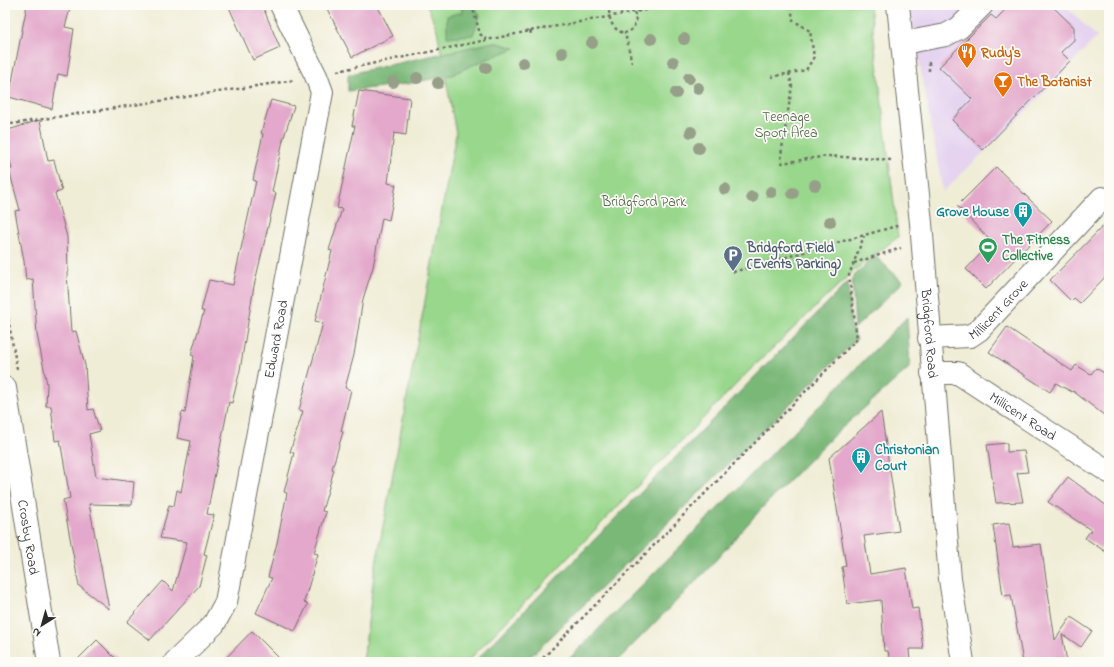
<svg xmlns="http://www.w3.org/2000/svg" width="1114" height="667" font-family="'Indie Flower',sans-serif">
<rect width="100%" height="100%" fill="#fdfcf7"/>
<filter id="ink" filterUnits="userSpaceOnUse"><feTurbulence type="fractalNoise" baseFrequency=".025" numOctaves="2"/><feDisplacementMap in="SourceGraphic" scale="8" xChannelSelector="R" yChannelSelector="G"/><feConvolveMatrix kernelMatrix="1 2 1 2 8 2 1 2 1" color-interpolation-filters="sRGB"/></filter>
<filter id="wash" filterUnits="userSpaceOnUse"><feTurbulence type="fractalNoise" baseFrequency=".012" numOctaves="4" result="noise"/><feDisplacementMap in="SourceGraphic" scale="16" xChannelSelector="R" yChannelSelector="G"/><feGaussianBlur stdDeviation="0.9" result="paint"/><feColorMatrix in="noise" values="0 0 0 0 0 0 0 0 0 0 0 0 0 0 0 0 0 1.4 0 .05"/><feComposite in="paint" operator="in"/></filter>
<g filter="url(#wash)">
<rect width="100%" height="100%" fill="#f0edd7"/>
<path fill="#e5d3f0" d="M909,5h155l33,32 -78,81 -76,74z"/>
<path fill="#99d78c" stroke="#62815c" d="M427,5h443l28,232 -49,38 -101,97 -281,290h-104l11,-87 82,-441 -19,-104z"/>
<g fill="#7ab878" stroke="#527252">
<path d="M461,5h13l6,11 -7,19 -26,2v-21l15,-4z"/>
<path d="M494,42l21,6 -45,18 -18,9 -46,9 -58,7v-16l14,-4z"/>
<path d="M875,256l28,26 -48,46 -3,-50z"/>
<path d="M848,282l3,45 6,12 -332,323h-51z"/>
<path d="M907,317l3,50 -77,69 -72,73 -54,61 -91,92h-50z"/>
</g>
<g id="blocks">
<g fill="#e3a8cb">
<path d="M27,5h44l-6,22 9,2 -7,47 -9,-2 -6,35 -43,-12z"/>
<path d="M228,5h34l18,43 -27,12z"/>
<path d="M325,5h52l16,31 -41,21z"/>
<path d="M1010,5h41l23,22v13l-13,12 9,9 -87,89 -31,-30 20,-21 -33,-32 52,-52 5,4z"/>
<path d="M359,91l51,7 -4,37 -12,-2 -6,50 8,2 -7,35 -7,-2 -9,49 -10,32 -9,56 -9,33 6,2 -10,41 2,1 -11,37 2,1 -12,41 4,1 -12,41 4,1 -14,48 4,2 -13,27 -39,-18 16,-35 -4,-1 9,-34 10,-50 -3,-1 10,-39 -4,-1 13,-41 -4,-1 24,-87 -8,-2 17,-70 -3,-1 13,-41 -5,-1 18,-82h-3z"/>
<path d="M271,100l23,6 -11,34 -11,52 4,1 -22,93 -14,84 -8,33 -3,-1 -14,71 -8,41 7,1 -10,39 3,1 -8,31 -49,54 -23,-18 36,-41 10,10 14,-49 -27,-4 9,-33 5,1 3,-16 4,2 10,-51 -14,-3 5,-26 3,1 9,-57 -3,-1 13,-44h-3l8,-31 24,5 23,-104 -3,-1 10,-46 -2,-1z"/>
<path d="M40,120l8,41 6,-1 8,31 -7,2 12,44 1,35 -1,1 4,59 5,-1 9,34 3,45 5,-1 7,22 -11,3 7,43 38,5 -2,23 -43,-1 20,105 -30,-23 -16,-86 7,-2 -10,-58 -5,1 -4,-35h-5l1,-22 -10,-50 -4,-55 -7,1 -2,-19 -9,-50 5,-1 -11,-40 3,-1 -7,-27v-11z"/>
<path d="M996,167l56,54 -66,68 -20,-20 26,-27 -35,-36z"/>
<path d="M1109,220v53l-29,30 -6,-5 -3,3 -21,-21z"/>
<path d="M1007,327l65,44 4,-6 15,9 5,-6 13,8v43l-36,-28 -1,1 -16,-9 -6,9 -61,-40z"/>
<path d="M881,412l18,119 -35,5 6,38 36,-6 6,41 6,-1 5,41h-14l1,13h-20l-2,-11h-4l-3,-51 -34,4 -5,-37 4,-1 -17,-108z"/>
<path d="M1007,443v9l17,-1 4,21 -11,1 6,29 -27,1 -9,-58z"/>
<path d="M1068,477l39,29 2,-4v52l-24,-16 6,-8 -43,-28z"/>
<path d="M1009,523l4,24 28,-3 14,96 16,-23 21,14 -11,16 -19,-13 5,28h-44l-12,-67 -8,1 -10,-71z"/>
<path d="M252,631l31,31h-61z"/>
<path d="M97,640l22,22h-44z"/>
</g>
</g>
</g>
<g filter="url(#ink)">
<use href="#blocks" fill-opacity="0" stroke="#706f67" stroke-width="1"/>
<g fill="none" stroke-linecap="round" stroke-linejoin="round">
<g stroke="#706f67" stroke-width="24">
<g id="minor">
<path d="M903,43l43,-8 13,-7 23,-23"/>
<path id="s1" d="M929,338l41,-2 9,-6 123,-132"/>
<path id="s2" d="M932,373h26l151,99"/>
<path id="s3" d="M5,388l44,274"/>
<path id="s4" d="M175,662l39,-38 12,-22 96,-510 -6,-16 -35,-71"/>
</g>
</g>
<g stroke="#706f67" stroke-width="24">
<g id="tertiary">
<path id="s5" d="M898,5l23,218 29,356 13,83"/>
</g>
</g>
<g stroke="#706f67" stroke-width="2.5" stroke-dasharray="3 3" stroke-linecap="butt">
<path d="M472,5l8,29 7,6"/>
<path d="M610,5c-3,12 2,26 15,28"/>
<path d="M5,15l2,-10"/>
<path d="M530,31l2,5"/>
<path d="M632,63l-7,-30 8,-4 3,-8 -3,-16"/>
<path d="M337,71l193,-40 143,-26"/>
<path d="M929,71v-11"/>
<path d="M789,73l3,13 -11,69 1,8 45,-7 66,4"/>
<path d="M771,77l35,-7 8,-13 -4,-26 -17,-11 -2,-15"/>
<path d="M5,125l290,-45"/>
<path d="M854,263l47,-15"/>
<path d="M733,272l167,-47"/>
<path d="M5,301l12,68"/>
<path d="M1107,431l2,1"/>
<path d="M539,662l318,-323 -8,-64 15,-39"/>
</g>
<use href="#minor" stroke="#fff" stroke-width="22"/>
<use href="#tertiary" stroke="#fff" stroke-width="22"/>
</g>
<g fill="#969f88">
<circle cx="651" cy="39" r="6"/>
<circle cx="684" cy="39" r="6"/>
<circle cx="592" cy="43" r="6"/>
<circle cx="562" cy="53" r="6"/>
<circle cx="673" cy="62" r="6"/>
<circle cx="523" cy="63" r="6"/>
<circle cx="486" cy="68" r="6"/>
<circle cx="417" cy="78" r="6"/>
<circle cx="689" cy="78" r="6"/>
<circle cx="393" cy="82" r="6"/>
<circle cx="438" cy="83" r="6"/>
<circle cx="698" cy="88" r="6"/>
<circle cx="676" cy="93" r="6"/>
<circle cx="691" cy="132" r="6"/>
<circle cx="699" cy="148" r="6"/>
<circle cx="815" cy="185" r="6"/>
<circle cx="725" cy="189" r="6"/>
<circle cx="771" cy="192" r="6"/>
<circle cx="793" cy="193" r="6"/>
<circle cx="752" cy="197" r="6"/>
<circle cx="830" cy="222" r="6"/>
</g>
</g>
<defs>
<g id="restaurant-pin" transform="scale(1)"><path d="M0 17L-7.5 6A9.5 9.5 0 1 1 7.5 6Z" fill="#e8710a" stroke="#fdfcf7"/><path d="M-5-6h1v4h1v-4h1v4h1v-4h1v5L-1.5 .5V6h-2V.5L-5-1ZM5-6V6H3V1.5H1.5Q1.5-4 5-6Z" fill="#fff"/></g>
<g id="bar-pin" transform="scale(1)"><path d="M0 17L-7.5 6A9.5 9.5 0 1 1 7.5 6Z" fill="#e8710a" stroke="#fdfcf7"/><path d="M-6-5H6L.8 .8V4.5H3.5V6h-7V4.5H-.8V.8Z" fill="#fff"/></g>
<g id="building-pin" transform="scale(1)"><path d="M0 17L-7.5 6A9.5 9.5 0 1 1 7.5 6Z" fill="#0f9aa8" stroke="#fdfcf7"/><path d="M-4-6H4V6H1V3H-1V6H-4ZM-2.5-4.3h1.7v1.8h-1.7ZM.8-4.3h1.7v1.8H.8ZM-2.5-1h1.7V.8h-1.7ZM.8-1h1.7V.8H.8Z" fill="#fff"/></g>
<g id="stadium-pin" transform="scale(1)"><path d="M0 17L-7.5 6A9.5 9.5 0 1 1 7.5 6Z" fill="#2e9e5b" stroke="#fdfcf7"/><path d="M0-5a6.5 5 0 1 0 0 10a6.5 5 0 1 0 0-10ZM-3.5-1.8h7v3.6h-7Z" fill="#fff"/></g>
<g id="parking-pin" transform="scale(1)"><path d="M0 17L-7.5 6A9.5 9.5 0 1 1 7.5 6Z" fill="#5c6f8a" stroke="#fdfcf7"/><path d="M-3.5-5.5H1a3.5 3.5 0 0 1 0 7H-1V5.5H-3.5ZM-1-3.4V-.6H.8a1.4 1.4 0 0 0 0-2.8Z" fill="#fff"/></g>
</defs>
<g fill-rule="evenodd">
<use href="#restaurant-pin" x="967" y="52"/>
<use href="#bar-pin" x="1003" y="81"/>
<use href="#building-pin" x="1023" y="211"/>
<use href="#stadium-pin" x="988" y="247"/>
<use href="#parking-pin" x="733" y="255"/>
<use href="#building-pin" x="861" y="457"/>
</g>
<g text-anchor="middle" stroke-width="3.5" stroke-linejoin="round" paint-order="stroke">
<g font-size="14" font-weight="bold" fill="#c56008" stroke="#fdfcf7" text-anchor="start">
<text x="981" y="57">Rudy's</text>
<text x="1017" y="86">The Botanist</text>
</g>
<g font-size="14" fill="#4c5f48" stroke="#fdfcf7">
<text x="786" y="121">Teenage<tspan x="786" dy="16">Sport Area</tspan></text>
<text x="644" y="206">Bridgford Park</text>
</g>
<g font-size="14" font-weight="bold" fill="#0d838f" stroke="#fdfcf7" text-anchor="end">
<text x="1009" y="216">Grove House</text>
<text x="875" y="454" text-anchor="start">Christonian<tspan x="875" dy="16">Court</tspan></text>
</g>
<g font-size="14" font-weight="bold" fill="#27864d" stroke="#fdfcf7" text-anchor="start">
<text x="1002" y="244">The Fitness<tspan x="1002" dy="16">Collective</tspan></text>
</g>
<g font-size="14" font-weight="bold" fill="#4e5e75" stroke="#fdfcf7" text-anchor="start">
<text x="747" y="252">Bridgford Field<tspan x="747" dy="16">(Events Parking)</tspan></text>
</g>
<g font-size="14" fill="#2b2b2b" stroke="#fdfcf7">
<text dy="5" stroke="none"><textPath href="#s1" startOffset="80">Millicent Grove</textPath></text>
<text dy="5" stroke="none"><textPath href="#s5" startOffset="330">Bridgford Road</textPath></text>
<text dy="5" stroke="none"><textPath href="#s4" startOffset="347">Edward Road</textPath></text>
<text dy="5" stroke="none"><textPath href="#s2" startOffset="104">Millicent Road</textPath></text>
<text dy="5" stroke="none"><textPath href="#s3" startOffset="151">Crosby Road</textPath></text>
</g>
</g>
<rect width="1114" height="667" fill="none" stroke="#fdfcf7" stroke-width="20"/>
<g transform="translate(42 625) rotate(217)" stroke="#fdfcf7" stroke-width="3" paint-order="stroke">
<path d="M0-3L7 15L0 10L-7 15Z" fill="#2b2b2b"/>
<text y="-6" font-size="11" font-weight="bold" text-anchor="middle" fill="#2b2b2b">N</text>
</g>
</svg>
